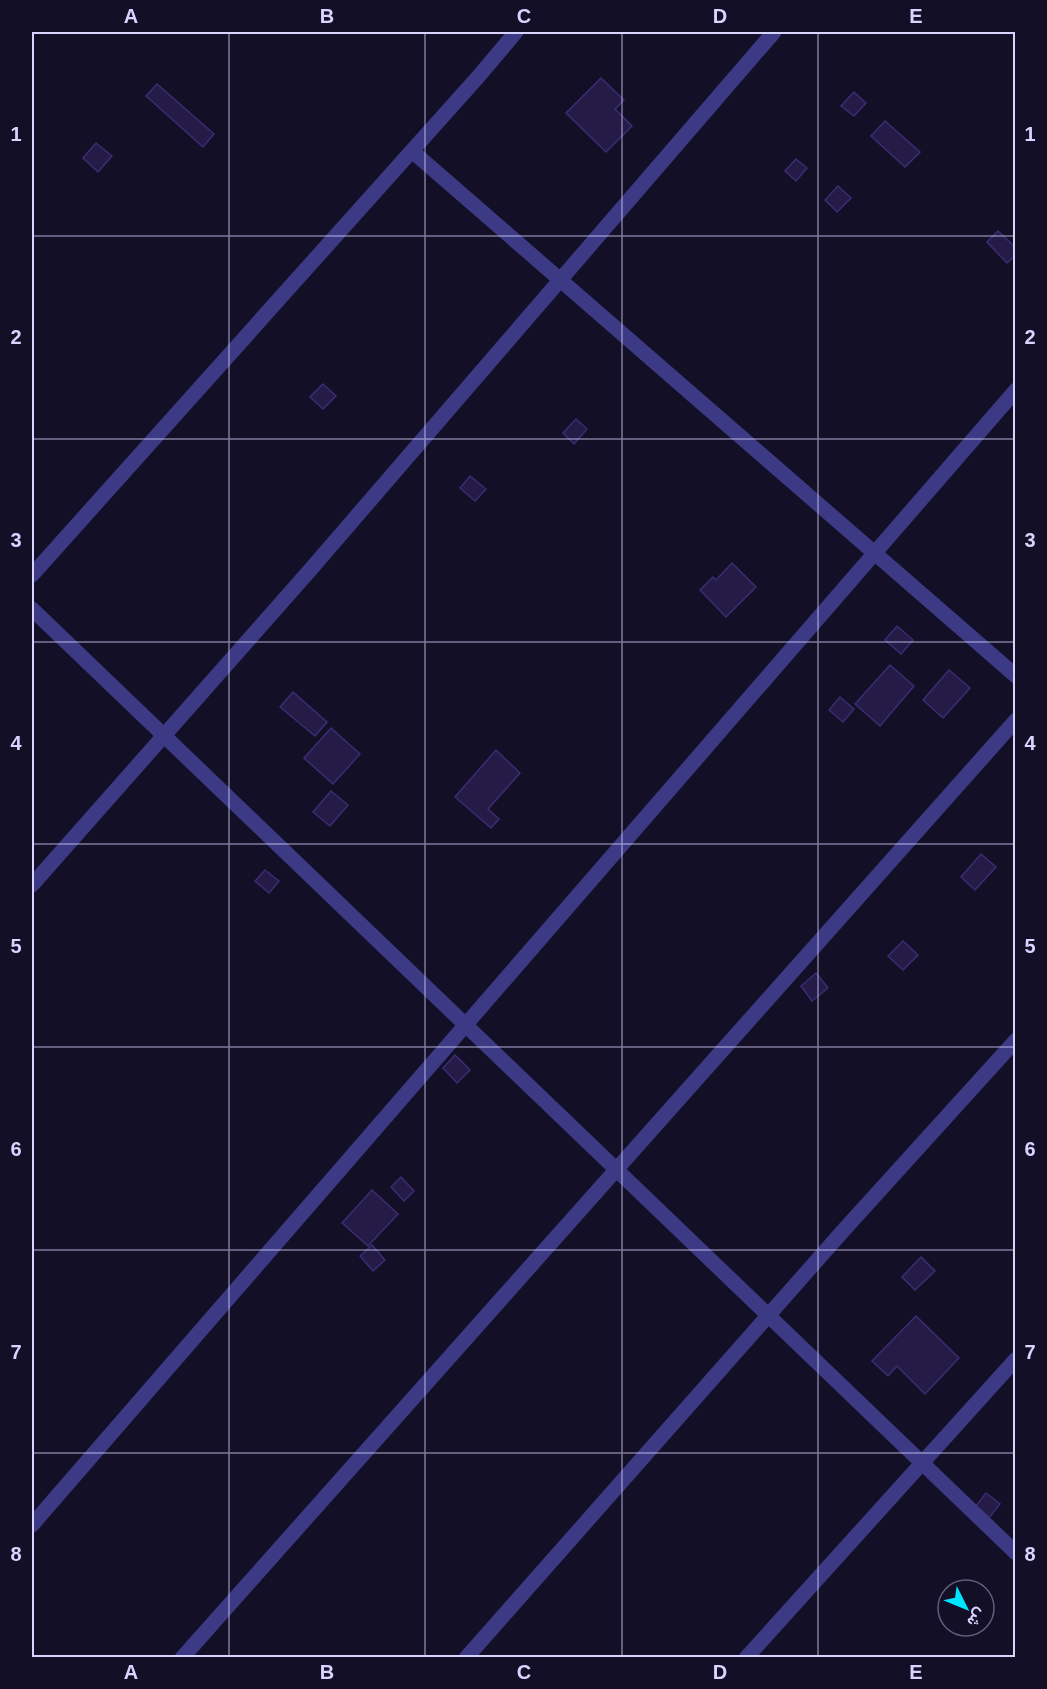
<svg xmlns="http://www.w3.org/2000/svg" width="1047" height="1689" font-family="Helvetica,Vazirmatn,sans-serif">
<rect width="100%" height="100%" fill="#130f26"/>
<g fill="#241b47" stroke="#3b2d73" stroke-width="1.5">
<path d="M601,78l23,22 -9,9 17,17 -26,26 -40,-39z"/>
<path d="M157,84l57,50 -11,13 -57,-51z"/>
<path d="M854,92l12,11 -12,13 -13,-10z"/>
<path d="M885,121l35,31 -15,15 -34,-31z"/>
<path d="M96,143l16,13 -14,16 -15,-14z"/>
<path d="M796,159l11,9 -11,13 -11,-10z"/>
<path d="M838,186l13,12 -14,14 -12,-12z"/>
<path d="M998,231l18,17v7l-9,8 -20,-21z"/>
<path d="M323,384l13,12 -13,13 -13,-12z"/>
<path d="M576,419l11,10 -13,15 -11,-11z"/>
<path d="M470,476l16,13 -11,12 -15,-13z"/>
<path d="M732,563l24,24 -30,30 -26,-27 13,-13 3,3z"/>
<path d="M897,626l16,14 -12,14 -16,-14z"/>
<path d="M890,665l24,21 -34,40 -25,-22z"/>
<path d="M949,670l21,18 -27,30 -20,-18z"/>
<path d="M293,692l34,30 -12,14 -35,-29z"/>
<path d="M840,697l14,12 -11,13 -14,-12z"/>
<path d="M331,728l29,26 -27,30 -29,-26z"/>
<path d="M496,750l24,23 -32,36 11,10 -8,9 -36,-31z"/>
<path d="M331,791l17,14 -18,21 -17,-14z"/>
<path d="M981,854l15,13 -21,23 -14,-13z"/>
<path d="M265,870l14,11 -10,12 -14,-12z"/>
<path d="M903,941l15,14 -15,15 -15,-14z"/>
<path d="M816,973l12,15 -16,13 -11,-15z"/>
<path d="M455,1055l15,15 -13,13 -14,-15z"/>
<path d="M401,1177l13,14 -10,10 -13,-14z"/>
<path d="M372,1190l26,24 -30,32 -26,-23z"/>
<path d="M372,1245l13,15 -12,11 -13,-15z"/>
<path d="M921,1257l14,14 -20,19 -13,-13z"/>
<path d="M916,1316l43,42 -34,36 -28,-28 -9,10 -16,-15z"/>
<path d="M986,1493l14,11 -11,14 -14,-11z"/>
</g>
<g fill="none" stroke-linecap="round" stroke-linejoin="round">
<g stroke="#3d3a85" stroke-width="15">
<path d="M412,151l604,525"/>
<path d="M32,575l446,-498 38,-45"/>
<path d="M32,609l984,944"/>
<path d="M32,885l279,-316 463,-537"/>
<path d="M32,1525l984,-1135"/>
<path d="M182,1658l834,-938"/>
<path d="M466,1658l376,-426 174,-192"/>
<path d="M746,1658l270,-299"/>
</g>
</g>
<path fill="none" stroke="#d9d4ff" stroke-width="1.5" stroke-opacity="0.55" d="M229,32v1626M425,32v1626M622,32v1626M818,32v1626M32,236h984M32,439h984M32,642h984M32,844h984M32,1047h984M32,1250h984M32,1453h984"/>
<rect width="1047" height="1689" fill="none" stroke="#130f26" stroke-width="66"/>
<g transform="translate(966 1608) rotate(133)"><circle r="28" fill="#130f26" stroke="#625e7d" stroke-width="1.5"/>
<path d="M0-4.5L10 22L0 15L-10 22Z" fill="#00e5ff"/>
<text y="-9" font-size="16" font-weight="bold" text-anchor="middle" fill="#d9d4ff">ش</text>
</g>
<rect x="33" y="33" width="981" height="1623" fill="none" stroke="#d9d4ff" stroke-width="2"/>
<g font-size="20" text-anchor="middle" font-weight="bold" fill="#d9d4ff">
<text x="131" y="23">A</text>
<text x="327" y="23">B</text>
<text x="524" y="23">C</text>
<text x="720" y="23">D</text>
<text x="916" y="23">E</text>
<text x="16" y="141">1</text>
<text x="1030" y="141">1</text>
<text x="16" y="344">2</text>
<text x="1030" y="344">2</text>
<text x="16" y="547">3</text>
<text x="1030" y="547">3</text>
<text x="16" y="750">4</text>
<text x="1030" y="750">4</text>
<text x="16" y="953">5</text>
<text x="1030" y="953">5</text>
<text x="16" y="1156">6</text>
<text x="1030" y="1156">6</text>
<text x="16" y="1359">7</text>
<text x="1030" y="1359">7</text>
<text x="16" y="1561">8</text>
<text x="1030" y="1561">8</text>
<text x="131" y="1679">A</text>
<text x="327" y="1679">B</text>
<text x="524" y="1679">C</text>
<text x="720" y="1679">D</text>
<text x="916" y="1679">E</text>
</g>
</svg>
